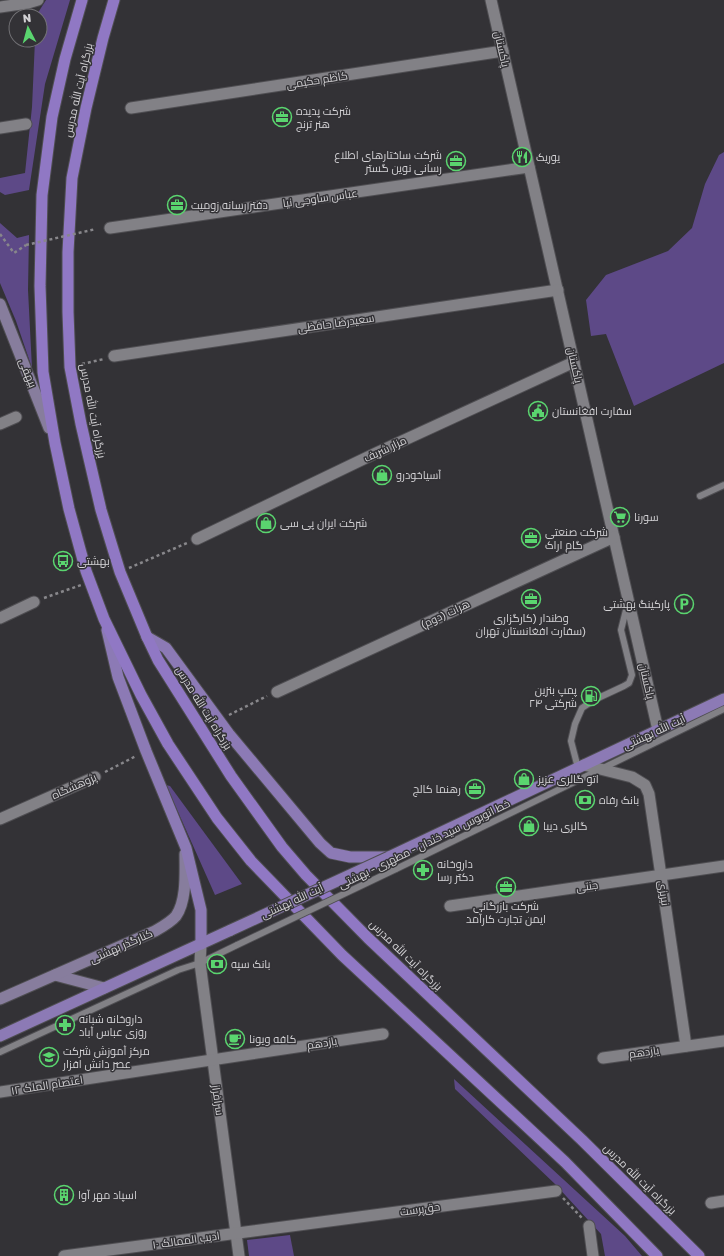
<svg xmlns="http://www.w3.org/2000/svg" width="724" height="1256" font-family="'Golos Text',Cairo,sans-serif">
<rect width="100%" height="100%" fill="#333236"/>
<g fill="#5d4987">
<path d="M46,0h24l-25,84 -16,106 -24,5 -5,-3v-14l25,-5 7,-66 3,-67h5v-24h-4z"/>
<path d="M724,152v211l-90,43 -28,-72 -15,2 -5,-36 20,-25 62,-24 24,-23 13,-44 14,-29z"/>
<path d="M0,223l17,15 12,-3 -1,55 4,78 -16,-47 -16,-38z"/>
<path d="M166,785l4,1 72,98 -27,11z"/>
<path d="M454,1079l171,157 17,20h-37l-4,-22 -46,-50 -100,-95z"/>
<path d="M290,1235l4,21h-45l-2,-16z"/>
</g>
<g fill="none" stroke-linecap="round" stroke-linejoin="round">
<g stroke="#4f4e52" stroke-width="8">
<g id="service">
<path d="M700,496l24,-11"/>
<path d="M578,768l-7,-27 4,-17 7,-16 12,-8 30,-14 5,-3 3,-8 -11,-45 6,-24"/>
<path d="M396,869l328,-160"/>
<path d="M0,1052l178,-82 22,-7 37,-18"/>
</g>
</g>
<g stroke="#4f4e52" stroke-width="13">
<g id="minor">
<path d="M491,0l167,730"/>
<path d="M0,7l28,-4 10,-3"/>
<path d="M131,108l372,-57"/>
<path d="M0,128l26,-4"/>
<path d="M110,228l419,-61"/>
<path d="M114,356l444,-66"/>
<path d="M0,424l16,-7"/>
<path d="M197,539l177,-85 200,-92"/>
<path d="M0,618l34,-16"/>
<path d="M277,692l337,-155"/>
<path d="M584,765l48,12 13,8 4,9 37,252"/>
<path d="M0,819l95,-42"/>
<path d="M450,906l274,-40"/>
<path d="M201,944l-1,19 39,293"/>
<path d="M603,1058l121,-17"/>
<path d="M0,1092l383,-58"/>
<path d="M711,1203l13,-2"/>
<path d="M589,1226l4,30"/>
<path d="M64,1256l492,-65"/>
</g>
</g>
<g stroke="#4f4e52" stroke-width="13">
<g id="secondary">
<path d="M0,304l49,124"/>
<path d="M55,975l49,13"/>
<path d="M0,999l155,-68c7,-4 16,-9 21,-15 11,-16 9,-44 9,-62"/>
</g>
</g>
<g stroke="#4f4e52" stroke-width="13">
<g id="primary">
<path d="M107,630l11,47 28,74 40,97 15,62v34"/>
<path d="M147,637l19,11 63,86 91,109 11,10 19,4h39l335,-158"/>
<path d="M0,1036l231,-106"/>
</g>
</g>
<g stroke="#4f4e52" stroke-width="13">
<g id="trunk">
<path d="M82,0l-17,59 -13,58 -10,78 -2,91 3,86 12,71 14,66 17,62 18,48 37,76 27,49 49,74 34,43 91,94 223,207 92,94"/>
<path d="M114,0l-11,38 -17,70 -14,70 -4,74v60l2,55 11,57 20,86 19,62 27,65 11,23 73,116 51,71 24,28 62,63 214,202 117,116"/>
</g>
</g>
<g stroke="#88878b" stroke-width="2.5" stroke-dasharray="3 3" stroke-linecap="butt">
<path d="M0,234l14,19 12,-8"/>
<path d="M82,364l22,-5"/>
<path d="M129,568l58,-25"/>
<path d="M44,598l37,-13"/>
<path d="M229,715l38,-19"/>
<path d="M105,772l31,-16"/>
<path d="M563,1198l19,20"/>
</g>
<use href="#service" stroke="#828186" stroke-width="6"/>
<use href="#minor" stroke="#828186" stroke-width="11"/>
<use href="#secondary" stroke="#877d9d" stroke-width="11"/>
<use href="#primary" stroke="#8c7ab5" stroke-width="11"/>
<use href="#trunk" stroke="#9078c4" stroke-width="11"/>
<g stroke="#4f4e52" stroke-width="8" stroke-linecap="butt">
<path id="service-bridge" d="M237,945l159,-76"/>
</g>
<g stroke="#4f4e52" stroke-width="13" stroke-linecap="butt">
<path id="primary-bridge" d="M231,930l158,-73"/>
</g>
<path stroke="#88878b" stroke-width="2.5" stroke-dasharray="3 3" stroke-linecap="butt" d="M26,245l70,-16"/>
<use href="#service-bridge" stroke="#828186" stroke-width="6"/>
<use href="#primary-bridge" stroke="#8c7ab5" stroke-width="11"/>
</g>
<defs>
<g id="office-ring" transform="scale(1)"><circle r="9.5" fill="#333236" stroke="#5ad56f" stroke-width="1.5"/><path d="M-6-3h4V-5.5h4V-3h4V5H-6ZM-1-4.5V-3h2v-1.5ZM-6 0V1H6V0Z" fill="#5ad56f"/></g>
<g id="restaurant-ring" transform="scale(1)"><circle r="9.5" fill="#333236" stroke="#5ad56f" stroke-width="1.5"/><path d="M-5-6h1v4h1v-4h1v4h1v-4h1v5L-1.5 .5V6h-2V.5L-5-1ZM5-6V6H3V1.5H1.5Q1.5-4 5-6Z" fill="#5ad56f"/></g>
<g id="civic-ring" transform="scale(1)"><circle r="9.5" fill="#333236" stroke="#5ad56f" stroke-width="1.5"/><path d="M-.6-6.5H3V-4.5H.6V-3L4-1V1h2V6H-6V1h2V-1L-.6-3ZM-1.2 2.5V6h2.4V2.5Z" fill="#5ad56f"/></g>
<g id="shop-ring" transform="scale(1)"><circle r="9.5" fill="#333236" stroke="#5ad56f" stroke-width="1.5"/><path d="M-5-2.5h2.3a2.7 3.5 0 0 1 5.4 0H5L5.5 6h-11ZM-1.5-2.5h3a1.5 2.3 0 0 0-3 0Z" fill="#5ad56f"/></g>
<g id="supermarket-ring" transform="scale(1)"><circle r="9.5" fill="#333236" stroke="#5ad56f" stroke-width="1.5"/><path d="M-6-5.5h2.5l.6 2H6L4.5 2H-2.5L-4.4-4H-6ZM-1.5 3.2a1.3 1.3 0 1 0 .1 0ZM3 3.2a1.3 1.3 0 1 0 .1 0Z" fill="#5ad56f"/></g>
<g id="bus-ring" transform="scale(1)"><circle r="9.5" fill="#333236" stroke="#5ad56f" stroke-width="1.5"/><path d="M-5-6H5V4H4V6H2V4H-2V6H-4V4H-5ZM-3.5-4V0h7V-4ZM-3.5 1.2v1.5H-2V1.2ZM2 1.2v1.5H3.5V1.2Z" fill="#5ad56f"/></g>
<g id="parking-ring" transform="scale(1)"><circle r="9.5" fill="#333236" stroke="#5ad56f" stroke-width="1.5"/><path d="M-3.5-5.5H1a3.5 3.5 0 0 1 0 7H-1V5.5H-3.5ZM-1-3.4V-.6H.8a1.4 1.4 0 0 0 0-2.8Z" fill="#5ad56f"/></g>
<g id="fuel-ring" transform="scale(1)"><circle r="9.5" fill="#333236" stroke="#5ad56f" stroke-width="1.5"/><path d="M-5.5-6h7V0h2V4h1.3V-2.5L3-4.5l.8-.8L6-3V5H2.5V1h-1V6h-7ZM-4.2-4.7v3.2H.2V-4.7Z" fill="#5ad56f"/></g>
<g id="bank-ring" transform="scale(1)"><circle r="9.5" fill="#333236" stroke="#5ad56f" stroke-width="1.5"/><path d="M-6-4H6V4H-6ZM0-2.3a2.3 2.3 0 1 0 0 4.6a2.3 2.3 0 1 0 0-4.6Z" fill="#5ad56f"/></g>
<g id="pharmacy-ring" transform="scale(1)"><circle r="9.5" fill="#333236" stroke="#5ad56f" stroke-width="1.5"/><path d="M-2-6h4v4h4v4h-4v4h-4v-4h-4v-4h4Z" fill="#5ad56f"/></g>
<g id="cafe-ring" transform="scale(1)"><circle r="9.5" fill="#333236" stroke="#5ad56f" stroke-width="1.5"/><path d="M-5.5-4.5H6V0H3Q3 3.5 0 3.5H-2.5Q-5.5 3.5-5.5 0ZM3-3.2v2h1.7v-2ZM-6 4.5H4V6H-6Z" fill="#5ad56f"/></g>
<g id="school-ring" transform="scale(1)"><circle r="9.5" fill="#333236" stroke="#5ad56f" stroke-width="1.5"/><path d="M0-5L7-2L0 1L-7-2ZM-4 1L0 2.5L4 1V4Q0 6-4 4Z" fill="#5ad56f"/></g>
<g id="building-ring" transform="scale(1)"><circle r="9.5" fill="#333236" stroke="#5ad56f" stroke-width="1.5"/><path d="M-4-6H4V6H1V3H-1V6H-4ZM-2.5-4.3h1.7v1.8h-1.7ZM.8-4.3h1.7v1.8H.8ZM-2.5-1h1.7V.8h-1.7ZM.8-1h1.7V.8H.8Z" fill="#5ad56f"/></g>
</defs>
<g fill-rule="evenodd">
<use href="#office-ring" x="282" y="117"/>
<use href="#restaurant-ring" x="522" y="157"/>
<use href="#office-ring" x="456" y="161"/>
<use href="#office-ring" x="177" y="205"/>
<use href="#civic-ring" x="538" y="411"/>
<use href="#shop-ring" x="382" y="475"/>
<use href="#supermarket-ring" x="620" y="517"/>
<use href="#shop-ring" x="266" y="523"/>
<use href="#office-ring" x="531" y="538"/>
<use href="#bus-ring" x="63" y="561"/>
<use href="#office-ring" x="531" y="599"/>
<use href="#parking-ring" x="684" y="604"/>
<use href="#fuel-ring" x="591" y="696"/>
<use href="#shop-ring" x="524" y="779"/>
<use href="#office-ring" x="475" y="789"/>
<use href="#bank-ring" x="585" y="800"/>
<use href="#shop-ring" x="529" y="826"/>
<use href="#pharmacy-ring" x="423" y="870"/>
<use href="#office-ring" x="506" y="887"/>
<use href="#bank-ring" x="217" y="964"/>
<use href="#pharmacy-ring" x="65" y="1025"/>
<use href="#cafe-ring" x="235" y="1039"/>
<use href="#school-ring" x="49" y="1057"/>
<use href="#building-ring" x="64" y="1195"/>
</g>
<g text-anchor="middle" stroke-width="3" stroke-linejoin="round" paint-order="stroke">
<g font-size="11" fill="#d4d3d6" stroke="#333236">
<text transform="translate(502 49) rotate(77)" y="4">پاکستان</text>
<text transform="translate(317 80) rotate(-9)" y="4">کاظم حکیمی</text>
<text transform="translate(78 90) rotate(-77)" y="4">بزرگراه آیت الله مدرس</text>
<text transform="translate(320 198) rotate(-8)" y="4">عباس ساوجی نیا</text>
<text transform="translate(336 323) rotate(-8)" y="4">سعیدرضا حافظی</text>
<text transform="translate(575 365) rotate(77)" y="4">پاکستان</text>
<text transform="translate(28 373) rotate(68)" y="4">بیهقی</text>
<text transform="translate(93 411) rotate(79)" y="4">بزرگراه آیت الله مدرس</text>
<text transform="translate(385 449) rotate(-25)" y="4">مزار شریف</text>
<text transform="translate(445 614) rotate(-25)" y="4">هرات (دوم)</text>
<text transform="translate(647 681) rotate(77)" y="4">پاکستان</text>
<text transform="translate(204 708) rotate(58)" y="4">بزرگراه آیت الله مدرس</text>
<text transform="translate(654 732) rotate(-25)" y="4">آیت الله بهشتی</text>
<text transform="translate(74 786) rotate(-24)" y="4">پژوهشگاه</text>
<text transform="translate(424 844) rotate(-26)" y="4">خط اتوبوس سید خندان - مطهری - بهشتی</text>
<text transform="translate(587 886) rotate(-8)" y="4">جنتی</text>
<text transform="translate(664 893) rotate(82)" y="4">نیریزی</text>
<text transform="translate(292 901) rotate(-25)" y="4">آیت الله بهشتی</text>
<text transform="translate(121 946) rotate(-24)" y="4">کنارگذر بهشتی</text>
<text transform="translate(406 955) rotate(44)" y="4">بزرگراه آیت الله مدرس</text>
<text transform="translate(322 1043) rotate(-9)" y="4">یازدهم</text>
<text transform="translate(644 1052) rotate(-8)" y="4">یازدهم</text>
<text transform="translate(47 1085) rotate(-9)" y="4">اعتصام الملک ۱۲</text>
<text transform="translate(218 1100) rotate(82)" y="4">سرافراز</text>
<text transform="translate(640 1179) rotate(44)" y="4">بزرگراه آیت الله مدرس</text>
<text transform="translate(420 1209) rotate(-8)" y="4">حق‌پرست</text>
<text transform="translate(186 1240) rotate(-8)" y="4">ادیب الممالک ۱۰</text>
</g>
<g font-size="11" fill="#d4d3d6" stroke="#333236" text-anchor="start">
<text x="296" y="115">شرکت پدیده<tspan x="296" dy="13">هنر ترنج</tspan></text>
<text x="442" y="159" text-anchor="end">شرکت ساختارهای اطلاع<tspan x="442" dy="13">رسانی نوین گستر</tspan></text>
<text x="536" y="161">یوریک</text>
<text x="191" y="209">دفتر رسانه زومیت</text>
<text x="552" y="415">سفارت افغانستان</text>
<text x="396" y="479">آسیاخودرو</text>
<text x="634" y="521">سورنا</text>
<text x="280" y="527">شرکت ایران پی سی</text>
<text x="545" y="536">شرکت صنعتی<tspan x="545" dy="13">گام اراک</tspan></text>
<text x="77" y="565">بهشتی</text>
<text x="670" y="608" text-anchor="end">پارکینگ بهشتی</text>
<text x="531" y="622" text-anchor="middle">وطندار (کارگزاری<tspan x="531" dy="13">سفارت افغانستان تهران)</tspan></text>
<text x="577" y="694" text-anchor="end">پمپ بنزین<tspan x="577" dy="13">شرکتی ۲۴</tspan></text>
<text x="538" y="783">اتو گالری عزیز</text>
<text x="461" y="793" text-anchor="end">رهنما کالج</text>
<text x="599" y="804">بانک رفاه</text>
<text x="543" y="830">گالری دیبا</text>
<text x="437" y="868">داروخانه<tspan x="437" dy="13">دکتر رسا</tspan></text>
<text x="506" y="910" text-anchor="middle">شرکت بازرگانی<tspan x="506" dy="13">ایمن تجارت کارآمد</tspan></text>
<text x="231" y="968">بانک سپه</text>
<text x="79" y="1023">داروخانه شبانه<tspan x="79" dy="13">روزی عباس آباد</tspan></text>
<text x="249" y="1043">کافه ویونا</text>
<text x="63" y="1055">مرکز آموزش شرکت<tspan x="63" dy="13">عصر دانش افزار</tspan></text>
<text x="78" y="1199">اسپاد مهر آوا</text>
</g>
</g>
<g transform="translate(28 28) rotate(354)"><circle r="19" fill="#333236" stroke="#737276"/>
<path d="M0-3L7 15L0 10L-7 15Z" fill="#5ad56f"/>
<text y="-6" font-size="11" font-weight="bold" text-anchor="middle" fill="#d4d3d6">N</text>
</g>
</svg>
